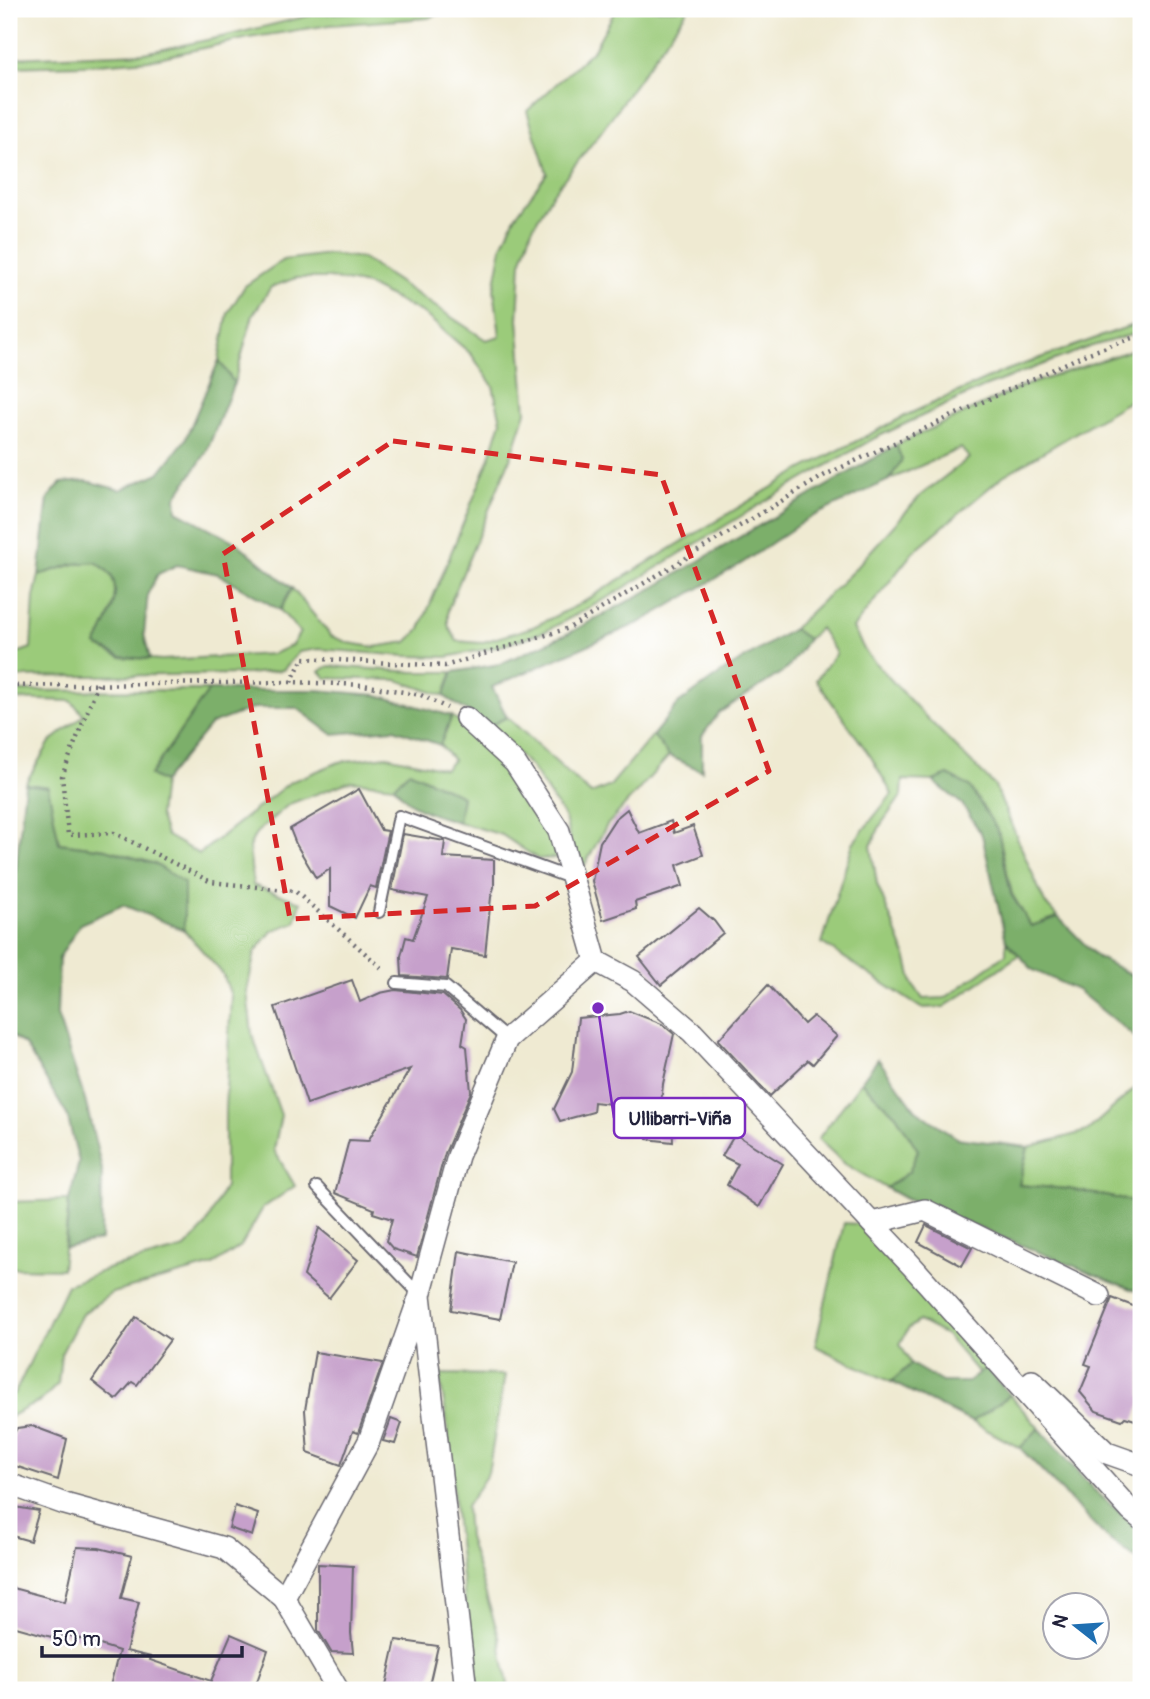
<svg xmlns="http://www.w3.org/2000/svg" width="1150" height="1699" font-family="Pangolin,sans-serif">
<rect width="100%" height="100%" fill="#fff"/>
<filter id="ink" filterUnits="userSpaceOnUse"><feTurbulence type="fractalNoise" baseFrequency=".0143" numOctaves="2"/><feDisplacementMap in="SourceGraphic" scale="14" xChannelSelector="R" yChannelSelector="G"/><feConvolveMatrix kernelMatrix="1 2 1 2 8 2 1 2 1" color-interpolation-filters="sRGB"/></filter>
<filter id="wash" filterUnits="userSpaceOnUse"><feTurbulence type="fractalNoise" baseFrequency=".00686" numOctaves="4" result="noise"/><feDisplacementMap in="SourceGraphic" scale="28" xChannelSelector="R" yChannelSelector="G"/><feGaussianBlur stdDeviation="1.57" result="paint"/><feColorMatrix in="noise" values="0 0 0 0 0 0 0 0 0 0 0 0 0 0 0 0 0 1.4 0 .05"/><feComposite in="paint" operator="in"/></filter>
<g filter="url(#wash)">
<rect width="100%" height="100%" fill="#efead2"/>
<g fill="#9bcb7a" stroke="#5e765a" stroke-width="2">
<path d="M397,9h58l-27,9 -98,7 -81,13 -100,22 -64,5 -76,2v-9l135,-5 82,-17 90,-22z"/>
<path d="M616,9h72l-87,123 -48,61 -21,36 -11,34 -3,56 8,93 -12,37 -66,160v16l9,16 23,2 53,-16 43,-21 226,-137 107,-55 93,-42 139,-50v10l-52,15 -105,40 -109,51 -106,61 -158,97 -65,35 -45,15 -54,11 -41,-1 -87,-7 -20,3 -16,18 -34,4 -240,3v-21l22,-8 3,-51 5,-22 35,-11 22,-2c4,3 10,7 13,11 16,18 -4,55 -13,72l25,12 41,3 111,-6 19,-9 8,-13 -20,-22 12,-22 39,48 18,7 25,4 33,-5 13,-13 69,-169 12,-39 -8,-35 -22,-32 -48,-41 -56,-28 -38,-7h-33l-25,9 -18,28 -19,68 -15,-23 9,-47 17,-27 38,-26 46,-6 33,4 124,82 14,-4 -6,-47 8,-43 13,-29 32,-44 -20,-62 67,-62z"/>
<path d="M1141,347v47l-138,82 -89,75 -61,77 13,25 55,59 74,74 50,117 13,14 -27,9 -19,-32 -14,-63 -50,-56 -15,6 -30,-1 -1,15 -22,31 -9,20 6,38 30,75 6,25 10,15 22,-1 61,-44v-13l13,14 -75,52 -23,1 -99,-65 31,-100 39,-49 -21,-37 -55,-77 20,-27 -16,-25 -12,11 -15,-10 58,-56 70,-78 48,-37 -8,-10 -72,32 13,-20 -6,-15 125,-58z"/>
<path d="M329,666l85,6h39l-9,24 -47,-16 -71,-2 -6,-7z"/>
<path d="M209,690l-59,85 13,7 -4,33 7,20 33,19 91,-72 49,-20 48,-6 58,13 8,-9 -13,-15 12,-29c21,16 46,32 63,53 19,22 33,61 43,89l-20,1 -36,-24 -44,-13 4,-26 -53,-25 -15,15 -43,-5 -62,23 -33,29 -7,14 4,38 48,17 -6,20 -23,9 -17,21 -8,39 5,43 29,81 -7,35 21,36 -32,22 -22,38 -28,19 -101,28 -30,21 -21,40 -3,30 -16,16 -33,17v-22l6,-2 52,-108 43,-17 75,-20 20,-21 20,-41v-77l6,-113 -8,-22 -39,-44 -1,-47 -28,-19 -49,-15 -47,-6 -11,-56 -23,-3 25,-42 34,-27 -13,-14 -62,-2v-8z"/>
<path d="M507,717l84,77 19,-8 43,-51 16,21 -62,69 -29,52 -13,-59 -34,-51 -42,-41z"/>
<path d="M861,1082l35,33 22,35 -9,22 -23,16 -41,-24 -27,-25z"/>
<path d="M1141,1083v120l-72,-14 -50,-4 9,-38 59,-16z"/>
<path d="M69,1200l-7,69 -53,-1v-66z"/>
<path d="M844,1223l14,1 128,144 -7,6 -33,-39 -27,-14 -11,8 -8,15 11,20 -20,18 -76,-36z"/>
<path d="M439,1374l66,1 -17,98 -22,34 2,30 31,100 10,53h-34l-18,-157 -11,-119z"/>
<path d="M1010,1395l29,33 -19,20 -48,-26z"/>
</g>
<g fill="#7caf6a" stroke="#4f6852" stroke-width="2">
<path d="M219,360l15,23 -28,70 -30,44 1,14 60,32 55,45 -12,22 -62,-36 -41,-9 -19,9 -10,19 -4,41 6,25 -29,-2 -25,-12c9,-17 29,-54 13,-72 -3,-4 -9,-8 -13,-11l-22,2 -35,11 9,-77 13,-15 26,-2 33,9 39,-17 26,-33z"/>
<path d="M896,445l6,15 -13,20 -82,39 -66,45 -100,58 -149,65 15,30 -18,9 -45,-30 9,-24 47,-8 69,-31 84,-45z"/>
<path d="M793,629l15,10 -21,30 -68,44 -17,23v35l-33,-15 -16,-21 25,-31 43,-31z"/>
<path d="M209,690h107l61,5 75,21 -12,29 -46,-16 -62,5 -35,-26h-43l-43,16 -48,58 -13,-7z"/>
<path d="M409,771l53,25 -4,26c-27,-8 -46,-12 -64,-36z"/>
<path d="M948,775l21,11 29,45 13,63 20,32 27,-9 39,40 44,23v62l-64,-52 -44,-20 -27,-29 -24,-106 -20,-31 -29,-23z"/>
<path d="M25,784l23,3 11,56 47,6 49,15 29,19v47l-61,-25 -43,19 -21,34 -2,57 28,85 17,69 -1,71 -36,8 4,-48 10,-38 -12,-47 -42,-70 -16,-11v-99z"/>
<path d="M878,1059l38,51 41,28 71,9 -9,38 50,4 72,14v90l-235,-94 -20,-11 23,-16 9,-22 -22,-35 -35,-33z"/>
<path d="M911,1364l31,18h26l18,-14 24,27 -38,27 -81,-40z"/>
<path d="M1039,1428l53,60 49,43v31l-34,-24 -87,-90z"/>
</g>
<g id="blocks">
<g fill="#c6a0cb">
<path d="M359,789l22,41 7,1 -12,57 -6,-2 -15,32 -25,-12v-37l-14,9 -20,-34 -6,-15z"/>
<path d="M627,809l12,24 32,-12 3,12 19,-7 10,29 -26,10 6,21 -48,16 1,7 -33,11 -11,-39 8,-39 15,-23z"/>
<path d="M403,834l42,7 -2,16 51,3v27l-3,10 -6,58 -34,-6 -4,30 -45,-3 -1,-20 5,-19 7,2 15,-42 -36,-7z"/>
<path d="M699,908l15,13 9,12 -62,52 -22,-28z"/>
<path d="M352,980l8,22 20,-9 15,-3 48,5 17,15 6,9 -4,25 5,3 4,45 -26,61 -28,104 -24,-8 -7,-8 6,-22 -19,-6 1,-4 -39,-16 14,-53 19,1 42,-72 -103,35 -32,-97z"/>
<path d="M768,985l36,39 9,-8 24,20 -24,28 -5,-4 -38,36 -52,-56z"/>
<path d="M629,1011l33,13 12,10 -11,50 -3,29 12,1 1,28 -26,-3v-12l-9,-20 -44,-5 -1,10 -33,9 -6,-12 18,-37 6,-54 42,-4z"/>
<path d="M735,1134l48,30 -24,43 -32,-22 11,-21 -16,-8z"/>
<path d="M926,1225l46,23 -10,18 -44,-24z"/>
<path d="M319,1228l39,32 -29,38 -25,-22z"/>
<path d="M459,1251l53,11 -12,57 -49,-9z"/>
<path d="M1112,1298l29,11v94l-6,17 -10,-3 -3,3 -26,-9 -16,-19 11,-26 -6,-2z"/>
<path d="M136,1317l34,23 -33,45 -5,-3 -16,18 -24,-19z"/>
<path d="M315,1352l68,11 -25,70 -5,-2 -12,34 -33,-12 -3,-43z"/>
<path d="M391,1419l11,4 -7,21 -12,-3z"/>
<path d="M32,1426l35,13 -9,41 -49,-16v-21l8,-15z"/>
<path d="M9,1506l30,5 -9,30 -21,-6z"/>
<path d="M235,1506l23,8 -6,22 -23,-8z"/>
<path d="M77,1547l22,1 33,8 -11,42 18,4 -13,49 25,6 -1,3 61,21 20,-47 37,16 -14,40h-145l10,-39 -57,-18v7l-53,-15v-38l56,15z"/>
<path d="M318,1564l35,2 -2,67 2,20 -22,-1 -13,-22z"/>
<path d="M396,1640l42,6 -10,44h-15l-27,-5z"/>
</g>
</g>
</g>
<g filter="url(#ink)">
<use href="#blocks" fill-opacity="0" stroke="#6a6870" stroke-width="2"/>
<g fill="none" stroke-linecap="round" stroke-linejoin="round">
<g stroke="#6a6870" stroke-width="14">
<g id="service">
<path d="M379,912l20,-96 174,63"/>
<path d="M397,983l49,4 61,52"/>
<path d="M317,1187l103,108"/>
</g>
</g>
<g stroke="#6a6870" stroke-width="24">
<g id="minor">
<path d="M466,718l49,45 44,68 37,130 37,20 59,51 220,234 219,245 10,8"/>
<path d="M872,1223l53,-13 174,86"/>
<path d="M1032,1381l75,72 34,12"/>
<path d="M9,1484l56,20 159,44 60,50 54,92"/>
<path d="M284,1598l85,-157 49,-140"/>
<path d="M466,1690l-46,-395 38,-139 49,-117 89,-78"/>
</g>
</g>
<g stroke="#6a6870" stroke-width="4.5" stroke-dasharray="2 5" stroke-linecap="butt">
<path d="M291,682l12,-24 142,8 124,-38 256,-153 261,-121 55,-19"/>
<path d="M98,684l-36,92 6,59 46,-2 97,49 84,9 89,79"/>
<path d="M9,686l282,-4 72,3 58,10 26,13"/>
</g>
<use href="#service" stroke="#fff" stroke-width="10"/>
<use href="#minor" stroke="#fff" stroke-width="21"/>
</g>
</g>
<path fill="none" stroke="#d62828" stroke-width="5" stroke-dasharray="14 9" stroke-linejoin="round" d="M393,441l268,34 108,296 -234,135 -245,13 -67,-365z"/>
<path fill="none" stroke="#7b2cbf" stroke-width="2.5" d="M598 1008L614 1118"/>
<circle fill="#7b2cbf" stroke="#fff" stroke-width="2.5" cx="598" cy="1008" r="7"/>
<rect fill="#fff" stroke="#7b2cbf" stroke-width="2.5" x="614" y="1098" width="131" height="40" rx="7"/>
<g font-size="19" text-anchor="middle" font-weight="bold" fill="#22223b">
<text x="680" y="1125">Ullibarri-Viña</text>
</g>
<rect width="1150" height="1699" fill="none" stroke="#fff" stroke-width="35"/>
<g transform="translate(1076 1626) rotate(287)"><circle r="33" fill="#ffffff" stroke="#a7a7b1" stroke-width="2"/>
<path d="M0-5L12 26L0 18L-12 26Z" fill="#1f6fb2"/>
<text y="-10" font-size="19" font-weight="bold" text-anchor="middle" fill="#22223b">N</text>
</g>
<path d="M42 1646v10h200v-10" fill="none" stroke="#22223b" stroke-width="3.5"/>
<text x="52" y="1646" font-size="21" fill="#22223b" stroke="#ffffff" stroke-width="5" paint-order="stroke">50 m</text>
</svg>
